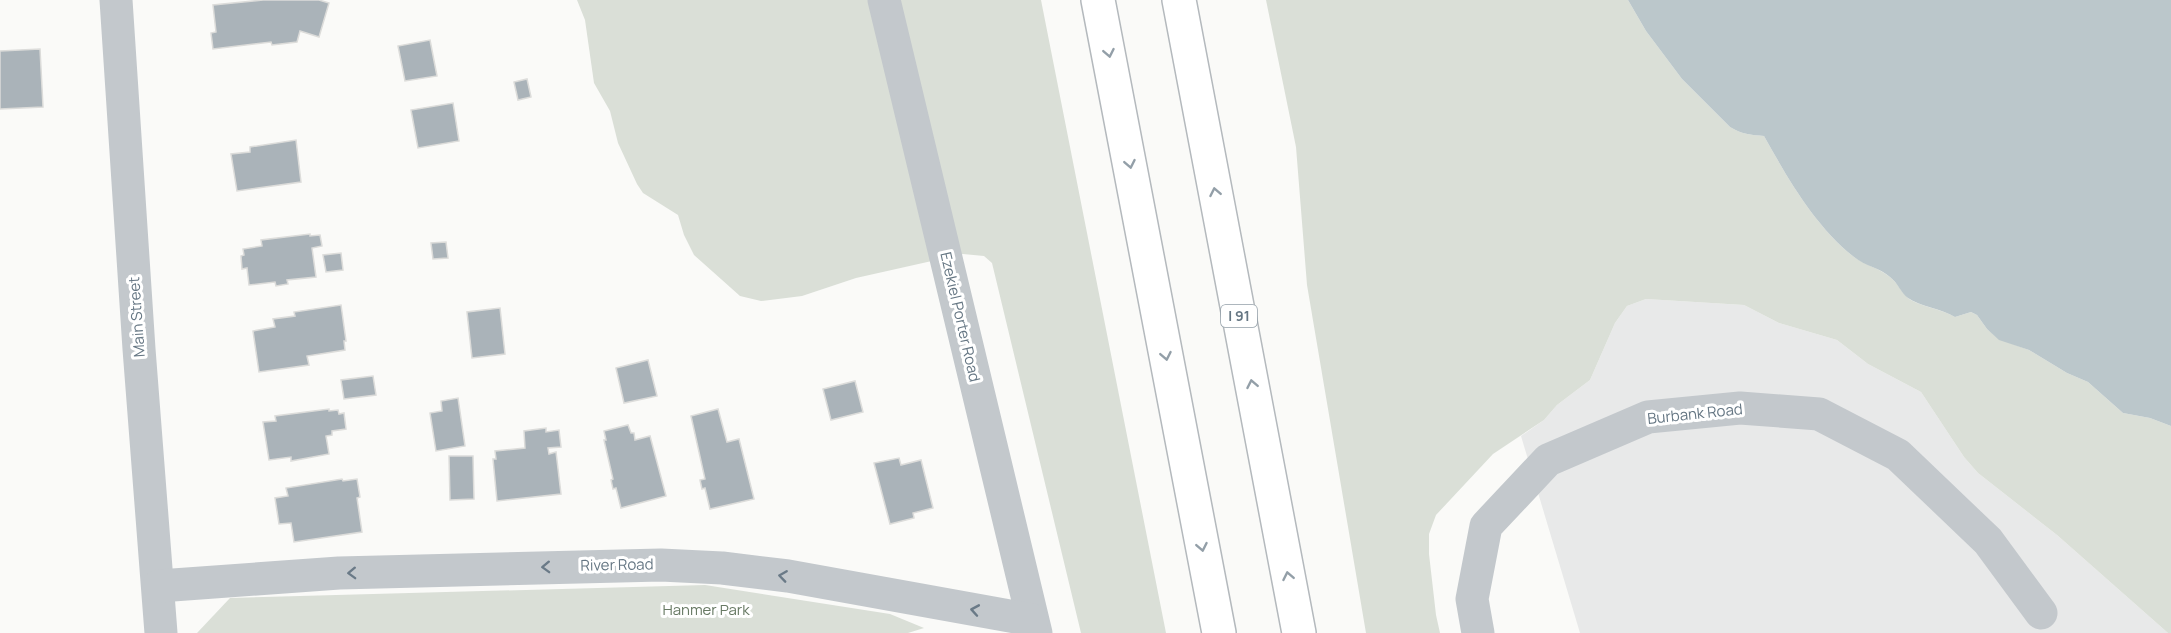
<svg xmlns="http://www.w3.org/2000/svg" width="2171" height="633" font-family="Manrope,sans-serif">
<rect width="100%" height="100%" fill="#fafaf8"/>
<path fill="#e8e9e9" d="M1646,299l98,6 35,18 58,17 31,24 53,28 43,65 14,16 79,62 111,98h-588l-59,-197 23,-16 13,-15 33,-25 25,-57 12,-17z"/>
<g fill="#dadfd7">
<path d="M577,0h464l125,633h-85l-89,-370 -8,-7 -21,-2 -107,24 -54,18 -41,5 -21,-5 -46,-41 -10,-20 -6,-20 -35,-22 -6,-9 -19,-41 -8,-32 -16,-28 -9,-63z"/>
<path d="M1266,0h362l18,31 36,48 48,48c11,7 21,8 34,9 24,43 51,90 90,121 11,8 25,11 36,20 8,6 11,15 18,21 10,8 34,11 47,19l16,-5 6,3 10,14 12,10 30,11 38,23 21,9 35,31 27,5 21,8v207h-3l-111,-98 -79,-62 -14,-16 -43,-65 -53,-28 -31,-24 -58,-17 -35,-18 -98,-6 -19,7 -12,17 -25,57 -33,25 -13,15 -51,34 -57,61 -7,19v20l7,61 4,18h-74l-59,-348 -11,-138z"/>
<path d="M705,585l185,29 34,14 -16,5h-711l33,-35z"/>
</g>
<path fill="#bbc7cb" d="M1628,0h543v426l-21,-8 -27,-5 -35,-31 -21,-9 -38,-23 -30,-10 -12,-11 -10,-14 -6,-3 -16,5c-13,-8 -36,-11 -47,-19 -7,-5 -10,-15 -18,-21 -10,-9 -25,-11 -36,-20 -39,-31 -66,-78 -90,-121 -13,-1 -23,-2 -34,-9l-48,-48 -36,-48z"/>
<g fill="#aab3b9" stroke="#dcdcda" stroke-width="1.5">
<path d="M263,0h56l10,3 -10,34 -19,-6 -3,11 -25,3 -1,-3 -58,7 -2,-16 5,-1 -3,-27z"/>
<path d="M430,40l7,36 -32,5 -7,-35z"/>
<path d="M40,49l3,58 -43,2v-58z"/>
<path d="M527,79l4,18 -13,3 -4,-18z"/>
<path d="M453,103l6,38 -41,7 -7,-38z"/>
<path d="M296,140l5,42 -64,9 -6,-37 19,-2v-5z"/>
<path d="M310,234v2l10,-1 2,11 -10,2 4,29 -29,3 1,4 -12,2 -1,-4 -26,3 -2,-17 -5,1 -1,-13 3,-1 -1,-6 19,-3 -1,-6z"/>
<path d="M446,242l2,16 -15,1 -2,-16z"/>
<path d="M341,253l2,17 -17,2 -3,-17z"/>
<path d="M341,305l5,36h-2l1,9 -38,6 2,9 -50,7 -6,-41 22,-4 -2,-8 22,-3 -1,-4z"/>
<path d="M500,308l5,46 -33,4 -5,-46z"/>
<path d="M648,360l9,36 -33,7 -8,-35z"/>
<path d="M373,376l3,19 -32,4 -3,-19z"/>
<path d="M855,381l8,31 -32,8 -8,-31z"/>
<path d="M458,398l7,48 -29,5 -6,-38 12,-2 -1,-10z"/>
<path d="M329,409v2l9,-1 1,4 5,-1 2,16 -14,2v4l-6,1 3,18 -38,7v-4l-22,3 -6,-38 13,-1 -1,-5z"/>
<path d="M718,409l9,33 12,-3 15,60 -44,10 -5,-21 -3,1 -2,-9 5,-1 -14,-63z"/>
<path d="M628,425l3,8h3l1,7 15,-4 16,60 -45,12 -5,-20 -3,1 -2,-9 2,-1 -9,-39h2l-2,-9z"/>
<path d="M546,428v4l13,-2 2,17 -13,1 1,6 7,-2 5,42 -64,7 -4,-42h3l-1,-8 30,-3 -1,-17z"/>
<path d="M449,456h24l1,43 -24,1z"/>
<path d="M899,458l2,7 20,-5 12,48 -20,5 1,5 -24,6 -16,-61z"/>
<path d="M342,479l1,2 14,-2 3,18 -3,1 5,34 -68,10 -3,-19 -12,1 -4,-26 13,-2 -2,-8z"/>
</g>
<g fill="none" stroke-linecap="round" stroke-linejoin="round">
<g stroke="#b4b9bd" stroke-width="36">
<g id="highway">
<path d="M1098,0l121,633"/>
<path d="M1179,0l120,633"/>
</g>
</g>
<g stroke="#c3c8cc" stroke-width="33">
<path d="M116,0l23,349 22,284"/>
<path d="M884,0l152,633"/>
<path d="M159,586l180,-13 322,-8 61,3 66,8 244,44"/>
<path d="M1478,633l-6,-34 14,-73 62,-66 100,-43 92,-9 79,6 79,41 90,86 53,72"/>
</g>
<use href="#highway" stroke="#fff" stroke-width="33"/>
</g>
<defs><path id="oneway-chevron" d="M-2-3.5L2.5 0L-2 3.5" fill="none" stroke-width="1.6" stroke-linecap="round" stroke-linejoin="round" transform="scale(1.5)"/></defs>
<g stroke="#939fa8">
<use href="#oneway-chevron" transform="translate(1109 53) rotate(79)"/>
<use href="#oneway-chevron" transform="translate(1130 164) rotate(79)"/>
<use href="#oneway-chevron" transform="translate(1215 192) rotate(-101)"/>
<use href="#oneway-chevron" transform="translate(1166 356) rotate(79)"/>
<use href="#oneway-chevron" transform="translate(1252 384) rotate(-101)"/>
<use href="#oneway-chevron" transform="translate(1202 547) rotate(79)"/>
<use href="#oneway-chevron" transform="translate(1288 576) rotate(-101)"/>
</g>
<g stroke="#6a7a87">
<use href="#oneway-chevron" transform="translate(546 567) rotate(178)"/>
<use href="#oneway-chevron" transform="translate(352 573) rotate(178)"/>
<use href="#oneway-chevron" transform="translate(783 576) rotate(-172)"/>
<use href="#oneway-chevron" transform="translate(975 610) rotate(-170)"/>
</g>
<g text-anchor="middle" stroke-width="6" stroke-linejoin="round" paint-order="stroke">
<rect fill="#fff" stroke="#939fa8" stroke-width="1.5" x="1221" y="305" width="36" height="22" rx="4.5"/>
<g font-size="14" font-weight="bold" fill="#657683">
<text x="1239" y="321">I 91</text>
</g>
<g font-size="15" fill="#657683" stroke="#fff">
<text transform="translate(137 317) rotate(-94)" y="5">Main Street</text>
<text transform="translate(960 317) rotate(77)" y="5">Ezekiel Porter Road</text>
<text transform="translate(1695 414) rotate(-6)" y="5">Burbank Road</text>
<text transform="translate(617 565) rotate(-1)" y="5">River Road</text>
</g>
<g font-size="15" fill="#687a64" stroke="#fff">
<text x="706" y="615">Hanmer Park</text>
</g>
</g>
</svg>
